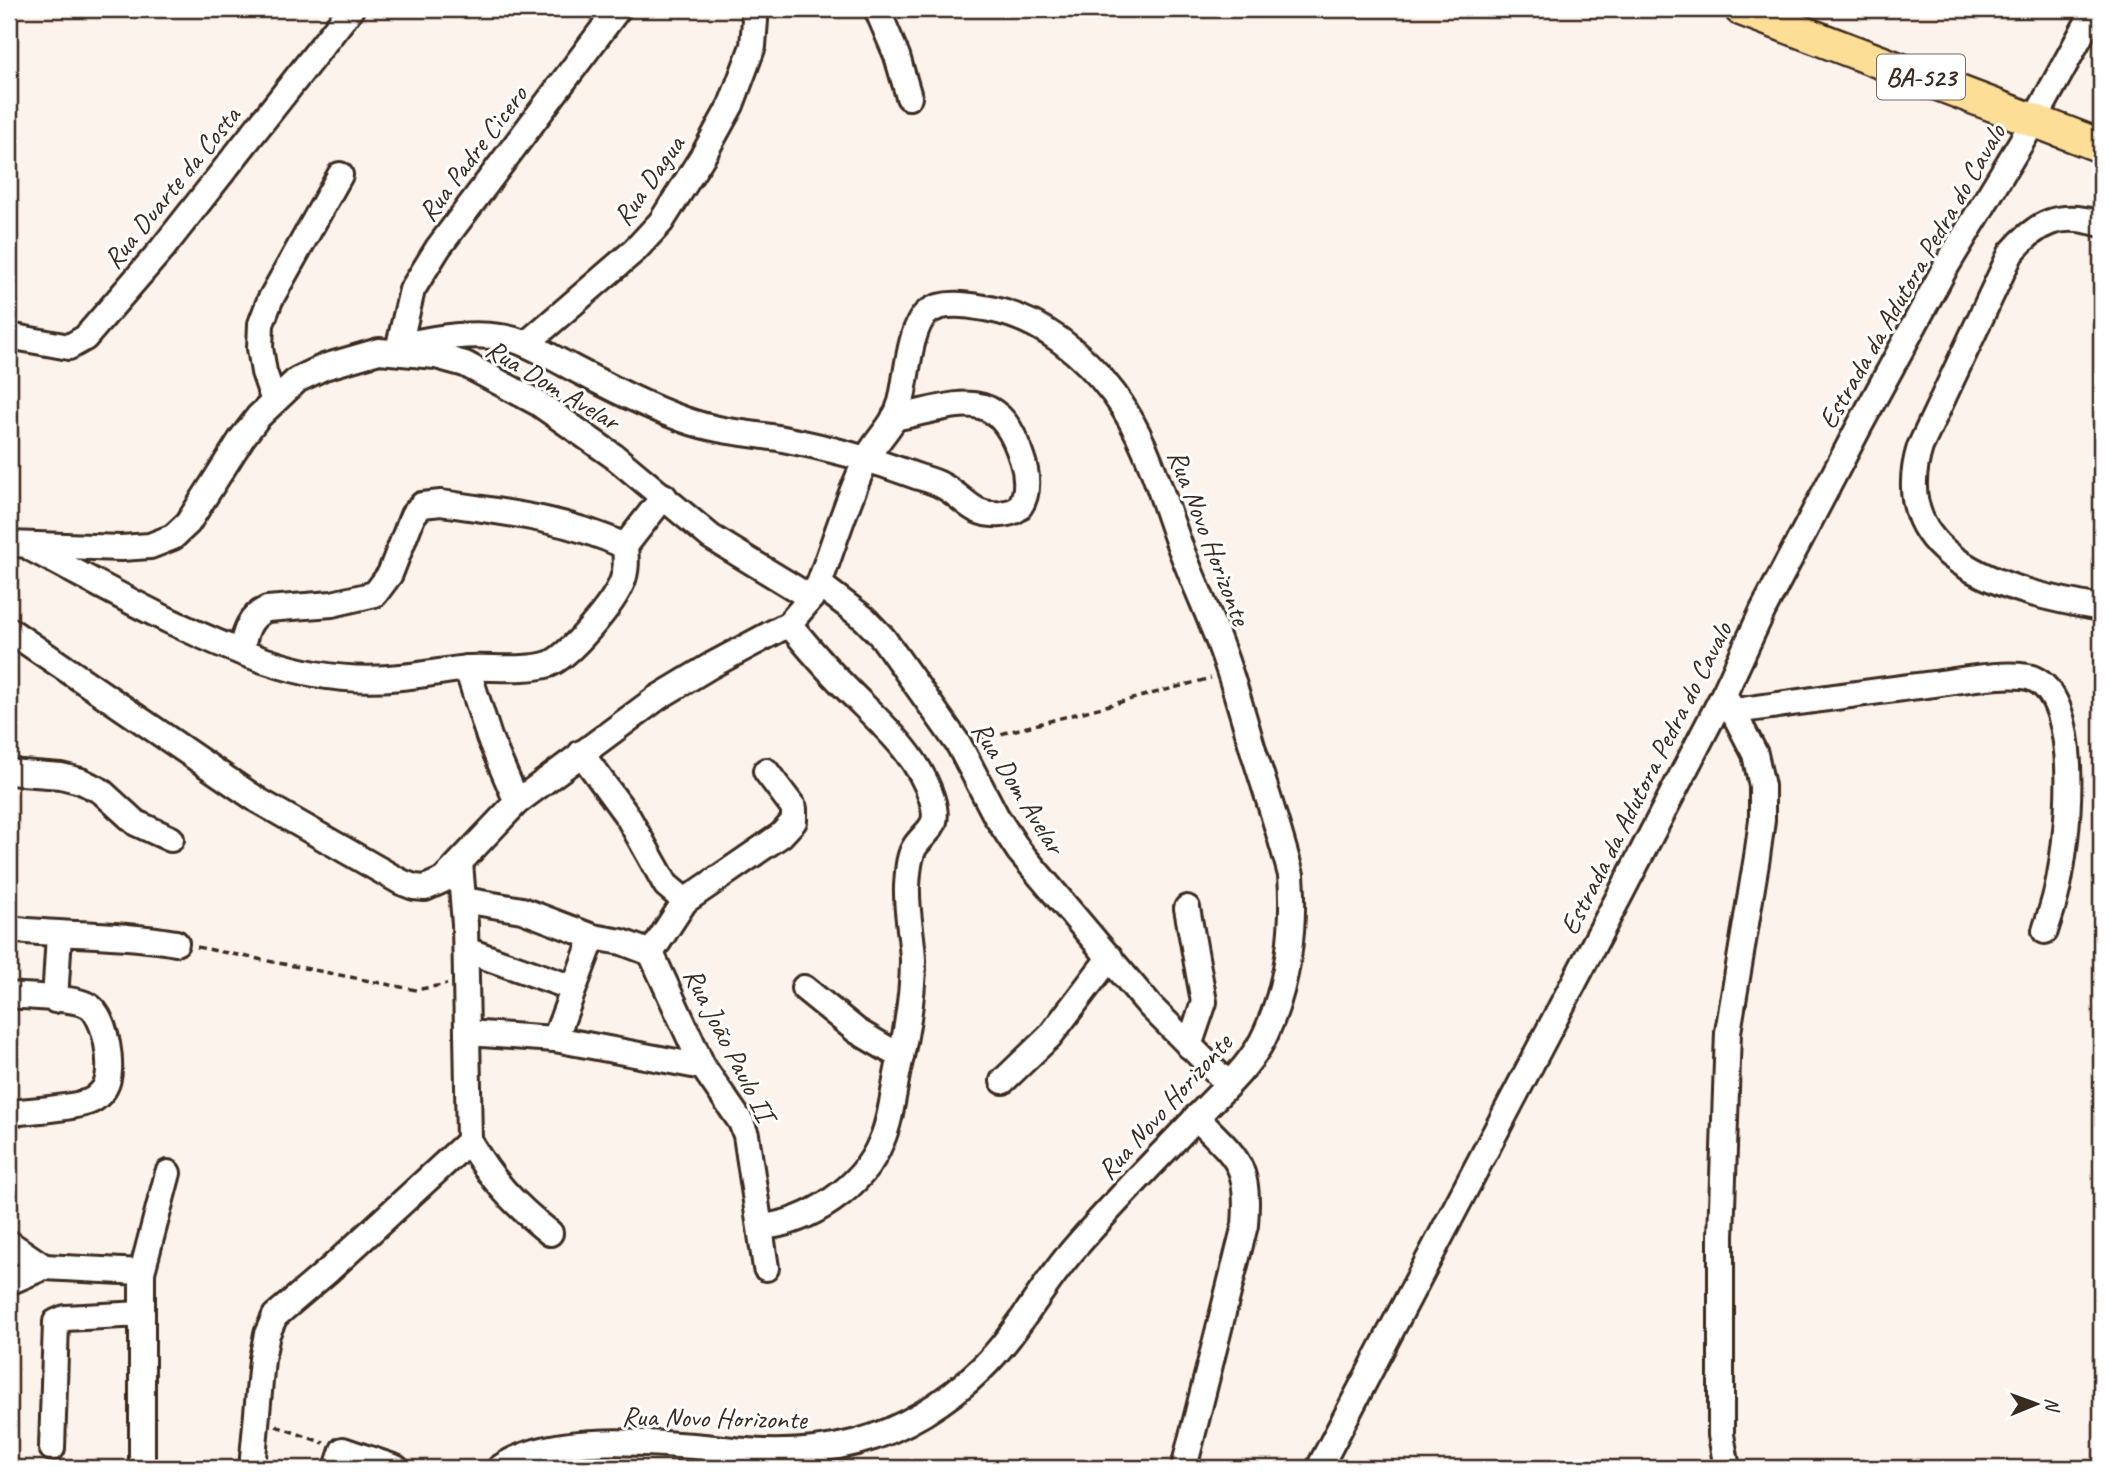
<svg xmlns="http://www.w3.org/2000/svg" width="2110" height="1477" font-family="Caveat,sans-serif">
<rect width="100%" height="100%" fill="#fdf3ed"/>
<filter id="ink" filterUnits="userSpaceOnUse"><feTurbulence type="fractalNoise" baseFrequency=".0143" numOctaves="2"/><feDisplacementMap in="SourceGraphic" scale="14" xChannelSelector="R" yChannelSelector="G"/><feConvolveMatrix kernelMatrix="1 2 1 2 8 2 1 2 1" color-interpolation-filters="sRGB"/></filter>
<g filter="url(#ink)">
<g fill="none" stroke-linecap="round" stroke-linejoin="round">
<g stroke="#3b2a1e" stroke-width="30">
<g id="minor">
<path d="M877,9l20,47 12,41"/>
<path d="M2101,224c-41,-13 -64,-2 -90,29l-91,194c-36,116 95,146 181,161"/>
<path d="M9,336l60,11 16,-9 77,-89 189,-240"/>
<path d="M407,344c32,-6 62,-12 94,-7 23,3 44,17 64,27 39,20 78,41 120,56 30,11 62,13 93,18 48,9 93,21 138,38 9,3 18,5 25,9 23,11 30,32 60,29 7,-1 15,-2 19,-8 9,-13 7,-33 2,-47 -24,-78 -65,-53 -128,-41"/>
<path d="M526,344l109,-94 26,-28 43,-68 27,-49 22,-59 2,-26 -2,-11"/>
<path d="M399,346l13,-56 26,-42 180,-239"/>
<path d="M274,401l-10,-29 -4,-24 1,-24 9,-24 70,-125"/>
<path d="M9,544l112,4 29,-2 23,-9 15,-14 54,-85 16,-21 39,-37 27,-13 55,-16 57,5 29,8 73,39 77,54 96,80 100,61"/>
<path d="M32,549c75,39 153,85 234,112 43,15 90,21 135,16 23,-2 46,-7 68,-9 24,-1 58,3 80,-4 20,-7 65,-61 73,-82 5,-12 4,-23 3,-36l39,-50"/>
<path d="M819,584l46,35 18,19 76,107 37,71 23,35 131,155 78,78"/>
<path d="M9,630l250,171 142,81 13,5 11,1 18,-8 74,-78 140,-104 55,-33 77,-41 22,-26 8,-14c15,-41 28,-84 47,-124 10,-21 28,-33 35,-58 6,-23 8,-76 27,-90 16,-12 44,-6 62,-3 51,10 93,44 124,85 34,46 47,102 67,155 12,31 26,61 38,93 14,36 24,74 35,111 13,40 26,81 37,122 4,52 -3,110 -25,158 -14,32 -44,57 -67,82 -42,44 -86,88 -126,135 -32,37 -56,84 -92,119 -34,33 -78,61 -124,73 -35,9 -74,12 -111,9 -66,-6 -191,-23 -246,17"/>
<path d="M241,652c4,-19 7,-35 26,-43l65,-5 43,-10 15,-20 23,-59 9,-10 19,-2c63,9 126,16 184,43"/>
<path d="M467,668l22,69 28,65"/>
<path d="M1724,694l31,60 7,32v34l-5,37 -29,175 -7,204v199l6,33"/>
<path d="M1734,711c67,-9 133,-19 200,-27 22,-3 81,-14 100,-5 51,24 33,167 23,211 -3,14 -8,28 -12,41"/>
<path d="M581,753l47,64 38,68 19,16"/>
<path d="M766,771l28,37v13l-13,14 -96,66 -34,52 52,114 38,55 5,13 20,133"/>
<path d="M9,772l52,4 20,5 20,10 35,32 35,16"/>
<path d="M464,900l58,10 71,27 29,5 29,11"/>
<path d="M1187,908l17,94 -15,44"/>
<path d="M9,929c55,7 112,4 167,14"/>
<path d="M593,937l-38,102 148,28"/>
<path d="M466,950l107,38"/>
<path d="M804,988l53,43 44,26"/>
<path d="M9,995c18,2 66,2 80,11 17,11 26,64 16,81 -1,3 -8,10 -11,12 -13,9 -67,12 -85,14"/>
<path d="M55,1000l4,-65"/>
<path d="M467,1033l88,6"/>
<path d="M1003,1081l47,-45 60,-79"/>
<path d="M469,1141c24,41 44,62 81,92"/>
<path d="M761,1227c48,-4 102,-40 120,-85 10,-22 12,-48 17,-72 8,-35 15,-74 15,-110 -1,-25 -7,-49 -6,-74 1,-13 1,-30 9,-41 14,-18 24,-19 16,-46 -14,-46 -54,-78 -87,-112 -20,-20 -38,-41 -56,-63"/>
<path d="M9,1243l35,24"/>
<path d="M142,1272l26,-99"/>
<path d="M9,1282l35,-15 98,5v195"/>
<path d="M52,1448l4,-126 9,-4 77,-4"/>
<path d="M252,1468l10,-109 5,-25 8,-18 54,-46 140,-129 -4,-217 -5,-61"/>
<path d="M337,1468l6,-18 53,18"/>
<path d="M1184,1468l61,-243c5,-62 -8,-66 -49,-108"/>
<path d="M1319,1468l303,-577 102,-197 39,-84 97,-185 84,-155 90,-149 61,-112"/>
</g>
</g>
<g stroke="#3b2a1e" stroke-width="37">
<path id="major" d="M1741,9l360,137"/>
</g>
<g stroke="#3b2a1e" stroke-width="3.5" stroke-dasharray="7 5" stroke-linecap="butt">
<path d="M978,740l233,-62"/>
<path d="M197,947l219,43 31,-6"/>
<path d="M276,1426l48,17"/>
</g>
<use href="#minor" stroke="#fff" stroke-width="24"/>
<use href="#major" stroke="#fdde96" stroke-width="32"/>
</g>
</g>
<g text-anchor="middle" stroke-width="6" stroke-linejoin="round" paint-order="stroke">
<rect fill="#fff" stroke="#766a62" stroke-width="2" x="1877" y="54.5" width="88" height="45" rx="5"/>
<g font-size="26" font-weight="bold" fill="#3b2a1e">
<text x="1921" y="86">BA-523</text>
</g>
<g font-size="28" fill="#3b2a1e" stroke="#fff">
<text transform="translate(472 153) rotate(-53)" y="10">Rua Padre Cicero</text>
<text transform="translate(648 180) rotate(-55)" y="10">Rua Dagua</text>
<text transform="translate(171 187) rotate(-51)" y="10">Rua Duarte da Costa</text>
<text transform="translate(1911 276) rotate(-60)" y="10">Estrada da Adutora Pedra do Cavalo</text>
<text transform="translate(553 384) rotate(31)" y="10">Rua Dom Avelar</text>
<text transform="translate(1210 537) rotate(69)" y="10">Rua Novo Horizonte</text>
<text transform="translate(1645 778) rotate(-63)" y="10">Estrada da Adutora Pedra do Cavalo</text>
<text transform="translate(1019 787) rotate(58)" y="10">Rua Dom Avelar</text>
<text transform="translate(730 1044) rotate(63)" y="10">Rua João Paulo II</text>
<text transform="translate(1164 1106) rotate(-48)" y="10">Rua Novo Horizonte</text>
<text transform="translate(714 1417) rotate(1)" y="10">Rua Novo Horizonte</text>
</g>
</g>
<rect width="2110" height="1477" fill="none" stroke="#fff" stroke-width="35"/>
<rect x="18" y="18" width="2075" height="1442" fill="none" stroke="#3b2a1e" stroke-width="2.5" filter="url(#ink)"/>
<g transform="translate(2036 1404) rotate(89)" stroke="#ffffff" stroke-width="5" paint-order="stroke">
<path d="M0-5L12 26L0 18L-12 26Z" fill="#3b2a1e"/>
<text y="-10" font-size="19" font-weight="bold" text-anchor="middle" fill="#3b2a1e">N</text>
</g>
</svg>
